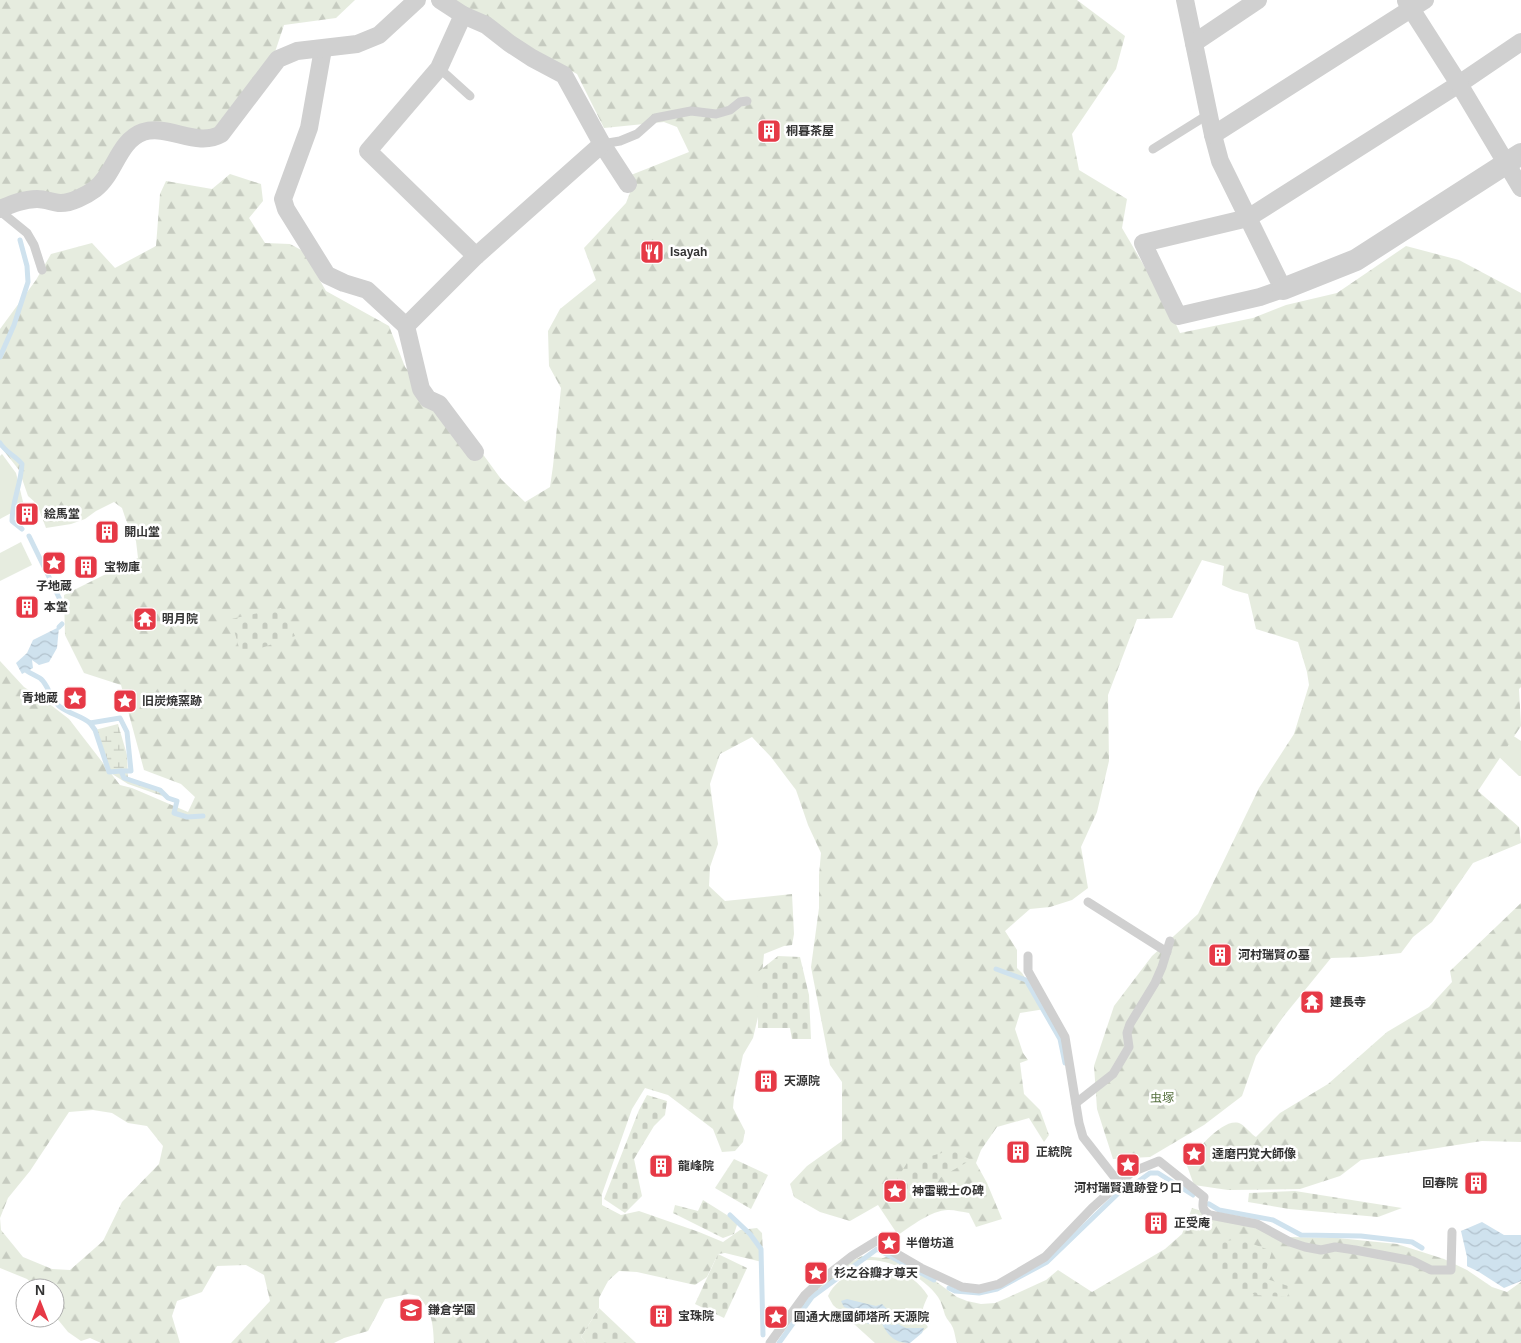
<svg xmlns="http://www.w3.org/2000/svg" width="1521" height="1343" font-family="Helvetica,'Noto Sans JP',sans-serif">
<defs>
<pattern id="forest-firs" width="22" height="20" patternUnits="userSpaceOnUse" patternTransform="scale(1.25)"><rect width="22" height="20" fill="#e6ecdf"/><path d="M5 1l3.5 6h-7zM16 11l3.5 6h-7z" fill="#c6cbc0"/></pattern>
<pattern id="wetland-marsh" width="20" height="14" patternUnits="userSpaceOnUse" patternTransform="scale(1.25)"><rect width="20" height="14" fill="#e6ecdf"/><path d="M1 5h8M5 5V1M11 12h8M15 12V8" fill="none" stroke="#c6cbc0"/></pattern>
<pattern id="cemetery-stones" width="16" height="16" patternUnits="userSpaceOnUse" patternTransform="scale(1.25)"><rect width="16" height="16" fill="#e6ecdf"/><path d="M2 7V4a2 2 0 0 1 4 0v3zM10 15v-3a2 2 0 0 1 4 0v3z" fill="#c6cbc0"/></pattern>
<pattern id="water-waves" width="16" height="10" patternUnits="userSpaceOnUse" patternTransform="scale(1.25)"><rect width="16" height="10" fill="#cfe2ee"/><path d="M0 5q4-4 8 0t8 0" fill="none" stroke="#b2c2cd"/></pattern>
</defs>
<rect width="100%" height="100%" fill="#fff"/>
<g fill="#e6ecdf">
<path d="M2,454l14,19 8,33 -24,13v-63z"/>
<path d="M21,542l11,23 -32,16v-28z"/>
<path d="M1512,735l9,6v35h-2l-24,-23z"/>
<path d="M865,1266c25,0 50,8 63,30 -6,13 -9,19 0,31l-19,16h-34l-42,-38 -5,-9c6,-14 24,-25 37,-30z"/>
</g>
<g fill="url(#forest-firs)" fill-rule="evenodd">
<path d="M0,0h355l-19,18 -52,7 -10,30 -62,77 -49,-7 -60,47 -15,15 -16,7 -72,9z"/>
<path d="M455,0h622l48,36 -9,33 -44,65 7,36 48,29 -5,29 45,77 13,28 73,-15 33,-13 51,-12 69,-47 53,14 62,33v394l-2,2 2,37 -43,65 41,36 2,16 -48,20 -41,59 -19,15 -12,16 -38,4 -32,1 -48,59 -27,39 -14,40 -38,29 -54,32 -37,2 -16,-50 -3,-43 20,-60 38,-50 46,-42 61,-126 35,-54 15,-49 -2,-13 -9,-30 -42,-13 -8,-35 -15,-4 -11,-5 2,-19 -22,-6 -30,58 -35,1 -29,76 1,66 -12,51 -16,35 7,41 -16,12 -22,7 -20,2 -25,22 12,19v18l5,5 23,36 -25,4 -5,16 8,24 5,7 -8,3 4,31 16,16 9,25 -5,7 -15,-24 -32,9 -16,23 -5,13 11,20 15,36 -26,8 -7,-14c-7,-1 -14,-3 -20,-3 -16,-1 -39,17 -51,25l-20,-30 -28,16 -30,-9 -26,-15 -4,-13 17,-18 35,-25v-59l-12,-17 -19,-98 8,-59v-33l2,-22 -13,-28 -12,-35 -25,-33 -19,-20 -32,17 -10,30 8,60 -8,23 -1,19 16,15 67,-7 2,40 -2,11 -8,1 -20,8 -6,63 -5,21 -10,17 -9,42 -1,11 12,23 -2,11 -8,9 -13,1 -9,-23 -45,-34 -23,-7 -13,21 -30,85v11l19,10 18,-4 60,21 24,10 17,-12 17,-2 5,5 1,21 -1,8 -37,-9 -7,1 -11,23 -12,8 -58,-13 -18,-1 -11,10 -9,17v10l-18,29 5,6h-152c-1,-21 -2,-30 -15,-47l-11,-2 -23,5 -17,32 -24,7 -10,5h-103l39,-42 -6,-26 -18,-10 -29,1 -15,26 -25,9 -5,15 8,27h-79l-11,-5 -9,3 -13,-9 -13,-16v-28h-18l-10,-9 -27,-11v-607l24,26 23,15 22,17 51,66 12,3 56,24 7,-15 -14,-13 -37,-14 -23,-85 -37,-12 -19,-38 -1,-40 74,-37 -2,-17 -10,-21 -4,-12 -8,-6 -18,9 -11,8 -14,5 -25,4 -9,-24 -9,-8 -9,-26 -19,-24v-117l36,-49 15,-26 41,-11 23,25 41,-22 4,-52 6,-13 46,8 18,-15 31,10 2,17 -14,17 16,25 25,1 13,7 23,40 63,35 16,41 34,37 21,19 41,56 24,23 25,-15 3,-21 8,-78 -12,-22 -1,-35 12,-22 36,-29 -12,-32 42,-45 8,-21 -3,-7 58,-23 -12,-25 -13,-5 -60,6 -27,-54 -66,-35zM93,1110l19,3 16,10 19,3 16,20 -4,18 -37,38 -19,39 -33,29 -18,-1 -29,-12 -22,-27 -1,-12 8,-20 22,-27 39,-59z"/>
<path d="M1521,903v239l-39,-1 -121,19 -21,16 -40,13 -72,1 -34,-5 -8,-22c10,-11 38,-48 55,-39 5,3 10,10 15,13l24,-24 48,-29 59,-52 42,-25 23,-25 -2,-11z"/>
<path d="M1192,1208l97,29 49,1 59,6 47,15 23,11 25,17 15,5 14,-10v61h-564c-2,-5 -2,-10 -4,-15 -2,-5 -6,-8 -8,-13 -2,-6 -3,-12 -7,-18 -13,-19 -52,-42 -76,-36 -22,6 -40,29 -56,46l-7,1 18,-20 26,-22 19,-10 21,2 8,-3 43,25 23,17 10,4 14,3 14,-1 14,-6 37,-17 12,-10 34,22 73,-43 17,-15z"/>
</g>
<path fill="url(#wetland-marsh)" d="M118,724l9,31 1,22 32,13 8,8 -40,-14 -19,-12 -14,-42z"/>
<g fill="url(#cemetery-stones)">
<path d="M281,608l14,28 -54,19 -10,-36z"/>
<path d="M778,956l22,1 9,38 2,44h-19l-2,-11h-32v-56z"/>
<path d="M647,1095l20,6 -2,14 -11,11 -20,33 8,37 -17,17 -21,-14 35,-89z"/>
<path d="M952,1150l19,10 -30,17 -9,12 -39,18 -6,-12 20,-32z"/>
<path d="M734,1159l34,16 -17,34 -36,-21z"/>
<path d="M1295,1191l107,17 -24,9 -89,-8 -41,-7 1,-9z"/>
<path d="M703,1200l35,22 -4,12 -11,4 -50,-25 2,-8 23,6z"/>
<path d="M1239,1239l33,12 -8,27 27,9 -4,10 -32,-2 -25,-11 -14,-22 -8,-4 6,-15z"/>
<path d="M718,1254l29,14 -23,50 -29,-14z"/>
<path d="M599,1308l37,35h-50l-5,-6z"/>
</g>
<g fill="url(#water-waves)">
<path d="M59,627l-2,21 -8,14 -10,3 -7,-5 1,8 -11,6 -6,-11 11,-10 6,-13z"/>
<path d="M1482,1222l22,13h17v46l-17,7 -25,-16 -12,-6v-9l-6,-26z"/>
<path d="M847,1299l29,7 6,-2 5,5 1,11 3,5 7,-1 8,4h18l-2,5 -12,10c-17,0 -23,-9 -30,-23h-4l-2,4h-6l-12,-12 -12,-5 -3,-6z"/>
</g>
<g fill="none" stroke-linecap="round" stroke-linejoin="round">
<g stroke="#cfe2ee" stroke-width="5">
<path d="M0,357l14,-32 14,-43 -1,-16 -7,-26"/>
<path d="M0,443c6,10 15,12 22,21 -1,20 -10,38 -10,57l10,8"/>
<path d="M29,536l37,76"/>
<path d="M59,627l3,-3"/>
<path d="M27,671c4,3 11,5 14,8 8,7 9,20 18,27 10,8 21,9 31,17l30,-5 7,14 4,39h-10l3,7 36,12 8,8 9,3 -3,12 13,4 16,-1"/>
<path d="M90,723l5,7 14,42 12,-1"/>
<path d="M996,969l30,11 34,59 5,24"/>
<path d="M1209,1204l10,6 54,10 28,15 60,1 51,6 10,6"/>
<path d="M730,1215l20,19 11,15 2,86"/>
<path d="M949,1288l6,3 24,2 18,-4 50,-27 83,-80 6,1 14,-10h8l35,22"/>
<path d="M779,1343l33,-46 65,-48 57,31"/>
</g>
<g stroke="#d0d0d0" stroke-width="9">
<path d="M439,68l31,28"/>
<path d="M602,144l18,-3 17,-7 18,-16 36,-7 25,3 14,-4 10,-8 7,-1"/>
<path d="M1153,149l56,-35"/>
<path d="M0,211l27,22 7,12 8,25"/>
<path d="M1088,902l79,50"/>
<path d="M1028,956v15l37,66 14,86 4,14 36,46"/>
<path d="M1076,1103l37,-29 16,-27 -2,-14 3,-9 25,-41 7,-16 8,-26"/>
<path d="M770,1343l35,-48 15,-14 32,-25 26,-16 12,10 31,18 41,19 17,2 20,-5 46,-27 47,-49 40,-36 27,-11 45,36c-2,9 -2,14 6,18l47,9 33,18 15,5 16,3 14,-3 20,3 58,11 18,9h20l1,-38"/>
</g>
<g stroke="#d0d0d0" stroke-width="18">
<path d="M440,0l23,15 23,10 23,18 23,15 32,17 38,69 26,40"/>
<path d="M1185,0l28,135 7,26 63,128 -23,8 -82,19 -35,-73 105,-25 211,-134 62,-42"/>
<path d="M1406,1l53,83 62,104"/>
<path d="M463,15l-24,53 -71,83 108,105"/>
<path d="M1194,43l64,-43"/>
<path d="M323,49l-14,79 -26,71 3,10 41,66 17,8 23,7 39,36 70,-70 126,-112"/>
<path d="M1213,135l212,-135"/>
<path d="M0,209c12,-5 24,-10 37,-10 7,0 15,3 22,4 11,1 28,-8 36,-14 20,-15 23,-48 48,-57 26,-8 54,16 78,2l57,-75 19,-8 60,-7 22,-9 38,-35"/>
<path d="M406,326l15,63 7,10 11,5 36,48"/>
</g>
<path stroke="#d0d0d0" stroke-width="22" d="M1283,289l73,-29 165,-106"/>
</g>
<defs>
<g id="building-square" transform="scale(1.25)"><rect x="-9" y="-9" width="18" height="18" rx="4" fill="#e63946" stroke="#fff"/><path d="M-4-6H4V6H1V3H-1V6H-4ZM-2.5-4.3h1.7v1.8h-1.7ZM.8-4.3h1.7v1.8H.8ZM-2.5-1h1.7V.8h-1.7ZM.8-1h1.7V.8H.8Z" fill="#fff"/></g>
<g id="restaurant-square" transform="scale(1.25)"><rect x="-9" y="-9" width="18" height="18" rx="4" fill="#e63946" stroke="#fff"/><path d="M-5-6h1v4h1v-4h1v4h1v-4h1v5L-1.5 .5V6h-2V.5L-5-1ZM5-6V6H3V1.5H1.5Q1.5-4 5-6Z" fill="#fff"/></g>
<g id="sight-square" transform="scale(1.25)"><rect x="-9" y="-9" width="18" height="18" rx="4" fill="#e63946" stroke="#fff"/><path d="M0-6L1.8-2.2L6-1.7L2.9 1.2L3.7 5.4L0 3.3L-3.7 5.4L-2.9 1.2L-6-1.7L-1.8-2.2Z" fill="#fff"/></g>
<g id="temple-square" transform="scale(1.25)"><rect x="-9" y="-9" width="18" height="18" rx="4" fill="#e63946" stroke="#fff"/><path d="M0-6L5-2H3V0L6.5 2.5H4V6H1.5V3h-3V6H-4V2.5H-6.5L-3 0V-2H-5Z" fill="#fff"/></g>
<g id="school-square" transform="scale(1.25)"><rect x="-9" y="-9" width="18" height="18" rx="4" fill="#e63946" stroke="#fff"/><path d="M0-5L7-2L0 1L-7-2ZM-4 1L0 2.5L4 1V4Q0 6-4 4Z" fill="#fff"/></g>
</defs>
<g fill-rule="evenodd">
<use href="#building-square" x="769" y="131"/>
<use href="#restaurant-square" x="652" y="252"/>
<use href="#building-square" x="27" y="514"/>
<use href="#building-square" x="107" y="532"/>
<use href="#sight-square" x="54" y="563"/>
<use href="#building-square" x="86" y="567"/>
<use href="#building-square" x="27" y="607"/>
<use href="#temple-square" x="145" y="619"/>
<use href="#sight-square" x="75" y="698"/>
<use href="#sight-square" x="125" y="701"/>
<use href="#building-square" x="1220" y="955"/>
<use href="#temple-square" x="1312" y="1002"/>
<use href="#building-square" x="766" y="1081"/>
<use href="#building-square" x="1018" y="1152"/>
<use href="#sight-square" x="1194" y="1154"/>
<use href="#sight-square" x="1128" y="1165"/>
<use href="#building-square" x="661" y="1166"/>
<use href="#building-square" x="1476" y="1183"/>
<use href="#sight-square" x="895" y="1191"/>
<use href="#building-square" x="1156" y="1223"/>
<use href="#sight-square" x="889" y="1243"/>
<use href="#sight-square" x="816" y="1273"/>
<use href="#school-square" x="411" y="1310"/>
<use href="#building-square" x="661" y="1316"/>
<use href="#sight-square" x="776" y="1317"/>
</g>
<g text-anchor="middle" stroke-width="5" stroke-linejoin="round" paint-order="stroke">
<g font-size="12" font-weight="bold" fill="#333" stroke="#fff" text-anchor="start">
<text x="786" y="135">桐暮茶屋</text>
<text x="670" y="256">Isayah</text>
<text x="44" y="518">絵馬堂</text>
<text x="124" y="536">開山堂</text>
<text x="104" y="571">宝物庫</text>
<text x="54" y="590" text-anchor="middle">子地蔵</text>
<text x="44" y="611">本堂</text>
<text x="162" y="623">明月院</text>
<text x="58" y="702" text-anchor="end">青地蔵</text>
<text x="142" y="705">旧炭焼窯跡</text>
<text x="1238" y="959">河村瑞賢の墓</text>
<text x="1330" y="1006">建長寺</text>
<text x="784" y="1085">天源院</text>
<text x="1036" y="1156">正統院</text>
<text x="1212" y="1158">達磨円覚大師像</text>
<text x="678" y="1170">龍峰院</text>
<text x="1458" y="1187" text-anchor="end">回春院</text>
<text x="1128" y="1192" text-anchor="middle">河村瑞賢遺跡登り口</text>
<text x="912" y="1195">神雷戦士の碑</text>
<text x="1174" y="1227">正受庵</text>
<text x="906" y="1247">半僧坊道</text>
<text x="834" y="1277">杉之谷瓣才尊天</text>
<text x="428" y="1314">鎌倉学園</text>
<text x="678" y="1320">宝珠院</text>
<text x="794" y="1321">圓通大應國師塔所 天源院</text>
</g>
<g font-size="12" fill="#56703f" stroke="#fff">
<text x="1162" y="1102">虫塚</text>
</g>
</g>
<g transform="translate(40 1303)"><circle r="24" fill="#ffffff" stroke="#adadad"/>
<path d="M0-4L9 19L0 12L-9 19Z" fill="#e63946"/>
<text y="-8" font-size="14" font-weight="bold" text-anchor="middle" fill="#333333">N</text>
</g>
</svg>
